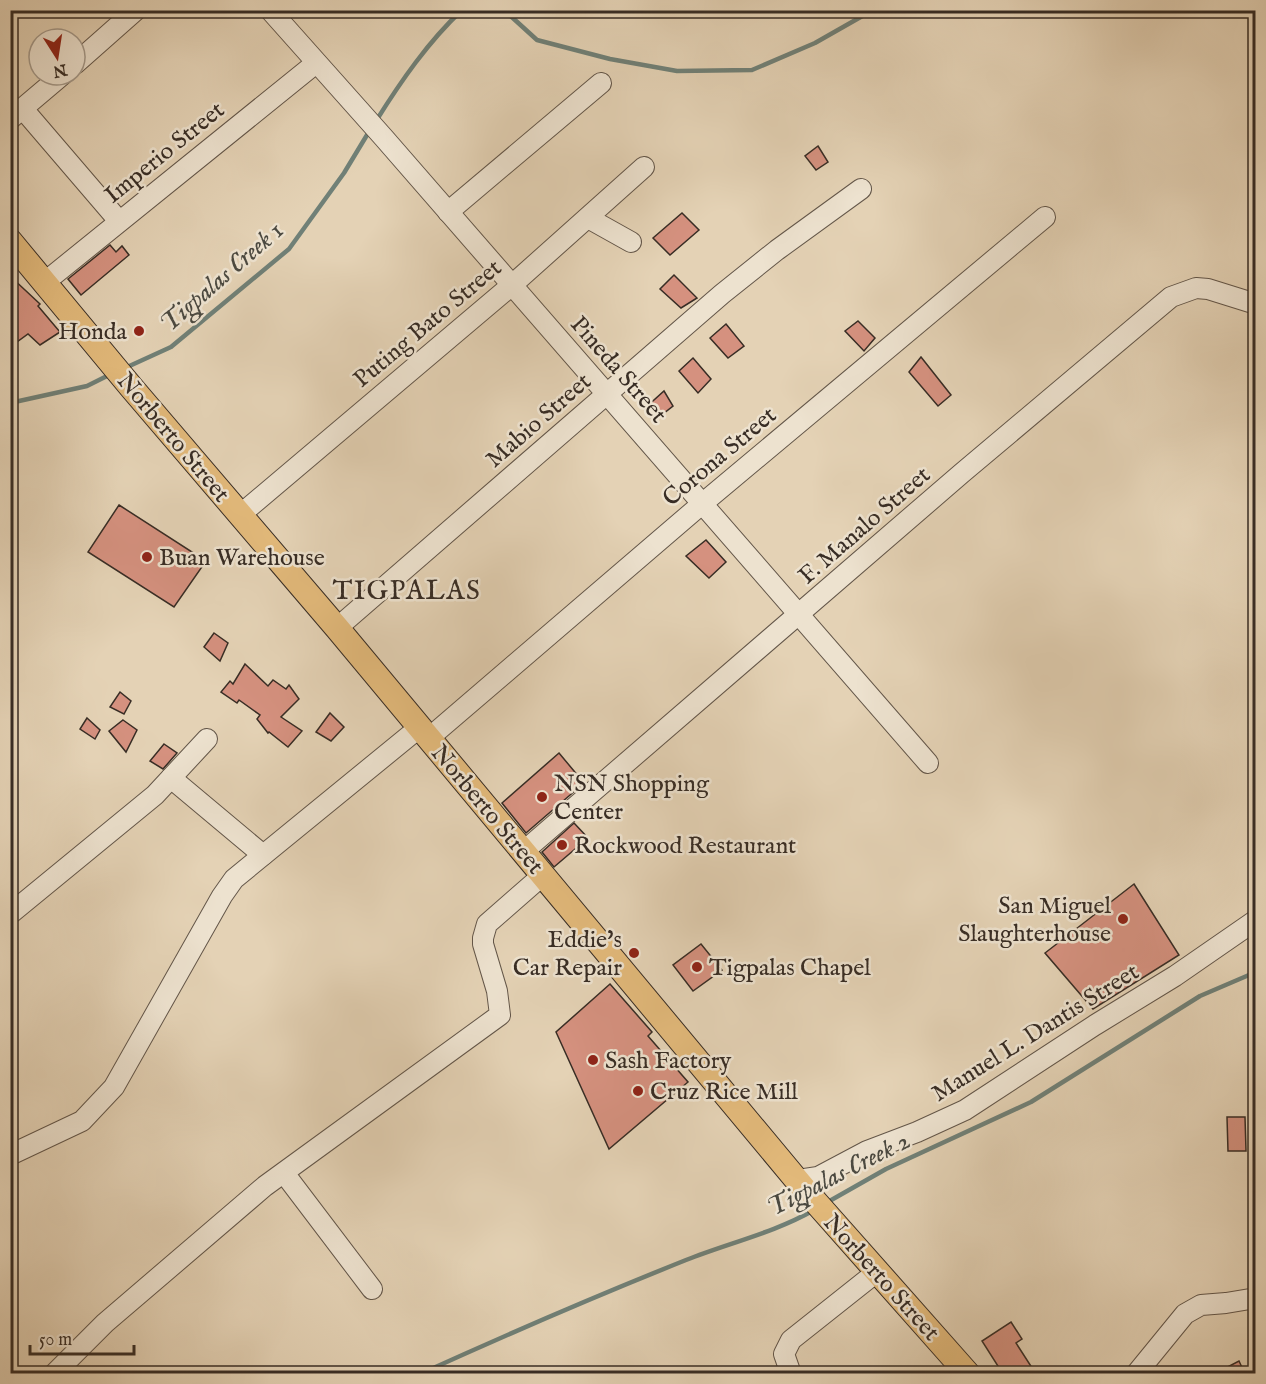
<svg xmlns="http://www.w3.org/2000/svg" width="1266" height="1384" font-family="'IM FELL English',serif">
<rect width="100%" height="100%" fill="#e4d2b5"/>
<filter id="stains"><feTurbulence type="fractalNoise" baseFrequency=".00333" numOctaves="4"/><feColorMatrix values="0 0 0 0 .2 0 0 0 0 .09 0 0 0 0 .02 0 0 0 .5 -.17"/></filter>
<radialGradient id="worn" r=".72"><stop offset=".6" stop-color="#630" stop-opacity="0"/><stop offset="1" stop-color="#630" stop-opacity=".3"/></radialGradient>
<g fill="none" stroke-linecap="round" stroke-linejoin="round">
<g stroke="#708077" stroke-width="4.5">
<path d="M504,10l33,30 73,19 67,12 75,-1 63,-27 58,-33"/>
<path d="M376,121c25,-40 52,-79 86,-111"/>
<path d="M125,368l46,-21 118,-98 55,-76 26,-43"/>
<path d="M10,403l77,-17 24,-12"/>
<path d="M826,1203l60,-34 145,-67 169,-106 56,-24"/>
<path d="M420,1374c88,-40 176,-78 266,-114 42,-17 88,-27 128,-50"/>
</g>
</g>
<g fill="#d5917f" stroke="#382d25" stroke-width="1.5">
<path d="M818,146l10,16 -12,8 -11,-14z"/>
<path d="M682,213l17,17 -29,25 -17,-17z"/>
<path d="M110,245l6,7 6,-6 7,9 -48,40 -13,-16z"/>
<path d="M674,275l23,23 -16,10 -21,-19z"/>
<path d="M10,276l30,28 -2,2 22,26 -20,13 -12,-11 -18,13z"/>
<path d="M858,321l17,17 -11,13 -19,-20z"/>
<path d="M726,324l18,22 -16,12 -18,-20z"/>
<path d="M921,357l30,38 -13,11 -29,-34z"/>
<path d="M693,358l18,21 -13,14 -19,-22z"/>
<path d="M664,391l9,15 -19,15 -10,-12z"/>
<path d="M119,505l87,56 -32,46 -86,-55z"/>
<path d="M706,540l20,22 -17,16 -23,-22z"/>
<path d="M214,633l14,10 -8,18 -16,-14z"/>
<path d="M245,664l23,22 5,-6 13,9 3,-4 10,14 -18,18 21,14 -14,16 -19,-15 -1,1 -11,-14 3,-4 -21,-15 -2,3 -16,-11 9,-11 3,3z"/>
<path d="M120,692l11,9 -7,13 -14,-7z"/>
<path d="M330,713l14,14 -13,14 -15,-9z"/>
<path d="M87,718l13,12 -5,9 -15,-10z"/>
<path d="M123,720l14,10 -11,22 -17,-21z"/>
<path d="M164,744l13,9 -14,16 -13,-8z"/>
<path d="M559,753l25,30 -58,50 -24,-30z"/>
<path d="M574,823l14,15 -34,29 -12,-15z"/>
<path d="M1134,884l45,71 -86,54 -48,-56z"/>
<path d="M701,944l21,26 -29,21 -20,-26z"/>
<path d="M610,984l42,48 -4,4 40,46 -79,67 -53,-117z"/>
<path d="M1227,1117h18l1,34h-18z"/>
<path d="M1011,1322l11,17 -6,4 20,31h-33l-21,-33z"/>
<path d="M1239,1361l6,13h-31z"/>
</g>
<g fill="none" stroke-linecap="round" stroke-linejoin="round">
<g stroke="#635649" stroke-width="22">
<g id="minor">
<path d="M270,10l114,128 544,625"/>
<path d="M75,64l61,-54"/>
<path d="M23,109l96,112"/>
<path d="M10,119l52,-44"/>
<path d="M448,212l153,-129"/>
<path d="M588,218l43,24"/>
<path d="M45,282l271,-219"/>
<path d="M240,515l272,-230 132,-118"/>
<path d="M337,628l385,-334 55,-44 84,-61"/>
<path d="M429,738l274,-235 342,-286"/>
<path d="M171,778l92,77"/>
<path d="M524,851l438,-378 209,-176 25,-9 12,1 48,15"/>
<path d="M10,914l145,-119 52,-56"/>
<path d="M10,1155l72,-34 32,-34 108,-191 12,-17 186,-152"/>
<path d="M284,1173l88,116"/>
<path d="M798,1180l20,-3 49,-26 50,-19 48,-22 130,-85 80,-49 81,-56"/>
<path d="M54,1374l51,-51 160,-137 235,-171 -3,-24 -14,-47v-6l4,-14 56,-49"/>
<path d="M791,1374l-7,-20 7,-14 87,-69"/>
<path d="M1136,1374l49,-60 16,-9 25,-2 30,-5"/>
</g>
</g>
<g stroke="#382d25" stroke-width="26">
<path id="major" d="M10,241l121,146 206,241 468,562 163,184"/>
</g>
<use href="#minor" stroke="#ede2cf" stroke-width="20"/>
<use href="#major" stroke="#e2b97a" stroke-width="24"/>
</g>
<g fill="#8f2418" stroke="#ede2cf" stroke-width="2">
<circle cx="139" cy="331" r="6"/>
<circle cx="147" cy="557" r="6"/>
<circle cx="542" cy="797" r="6"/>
<circle cx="562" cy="845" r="6"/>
<circle cx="1123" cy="919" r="6"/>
<circle cx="634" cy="953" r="6"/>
<circle cx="697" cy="967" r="6"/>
<circle cx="593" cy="1060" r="6"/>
<circle cx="638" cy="1091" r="6"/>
</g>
<g text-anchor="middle" stroke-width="5" stroke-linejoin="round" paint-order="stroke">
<g font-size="24" fill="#382d25" stroke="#ede2cf">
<text transform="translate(164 152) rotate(-39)" y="8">Imperio Street</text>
<text transform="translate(427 323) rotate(-40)" y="8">Puting Bato Street</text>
<text transform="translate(619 369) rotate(49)" y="8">Pineda Street</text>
<text transform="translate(538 420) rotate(-41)" y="8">Mabio Street</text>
<text transform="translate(174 437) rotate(50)" y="8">Norberto Street</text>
<text transform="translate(719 456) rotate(-40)" y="8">Corona Street</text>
<text transform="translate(864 525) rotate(-41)" y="8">F. Manalo Street</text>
<text transform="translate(488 809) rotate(50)" y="8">Norberto Street</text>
<text transform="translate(1035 1032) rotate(-32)" y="8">Manuel L. Dantis Street</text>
<text transform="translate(882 1277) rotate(48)" y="8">Norberto Street</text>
</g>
<g font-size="24" fill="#382d25" stroke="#ede2cf" text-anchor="start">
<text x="127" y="339" text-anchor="end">Honda</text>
<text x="159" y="565">Buan Warehouse</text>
<text x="554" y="791">NSN Shopping<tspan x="554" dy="28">Center</tspan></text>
<text x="574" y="853">Rockwood Restaurant</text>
<text x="1111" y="913" text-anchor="end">San Miguel<tspan x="1111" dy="28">Slaughterhouse</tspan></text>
<text x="622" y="947" text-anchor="end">Eddie's<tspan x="622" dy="28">Car Repair</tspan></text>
<text x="709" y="975">Tigpalas Chapel</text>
<text x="605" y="1068">Sash Factory</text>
<text x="650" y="1099">Cruz Rice Mill</text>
</g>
<g font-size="26" font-style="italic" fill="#4b4940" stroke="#ede2cf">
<text transform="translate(221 276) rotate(-41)" y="9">Tigpalas Creek 1</text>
<text transform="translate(838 1173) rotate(-27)" y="9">Tigpalas Creek 2</text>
</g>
<g font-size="27" letter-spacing="1.5" fill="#382d25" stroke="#ede2cf">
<text x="407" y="599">TIGPALAS</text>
</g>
</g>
<rect width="1266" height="1384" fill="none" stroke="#e4d2b5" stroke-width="36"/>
<rect x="12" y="12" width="1242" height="1360" fill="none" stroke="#382d25" stroke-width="3"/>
<rect x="18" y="18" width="1230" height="1348" fill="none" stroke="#382d25" stroke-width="1.5"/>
<g transform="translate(57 57) rotate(168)"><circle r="28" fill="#ede2cf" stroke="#a59a8b" stroke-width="1.5"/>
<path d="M0-4.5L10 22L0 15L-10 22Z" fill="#8f2418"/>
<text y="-9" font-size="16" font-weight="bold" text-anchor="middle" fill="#382d25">N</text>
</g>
<path d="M30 1345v9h104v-9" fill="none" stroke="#382d25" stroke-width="3"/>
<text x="39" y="1345" font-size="18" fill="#382d25" stroke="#ede2cf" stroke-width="4.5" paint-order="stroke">50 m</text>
<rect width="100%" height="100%" filter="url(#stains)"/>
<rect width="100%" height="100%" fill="url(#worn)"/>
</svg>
